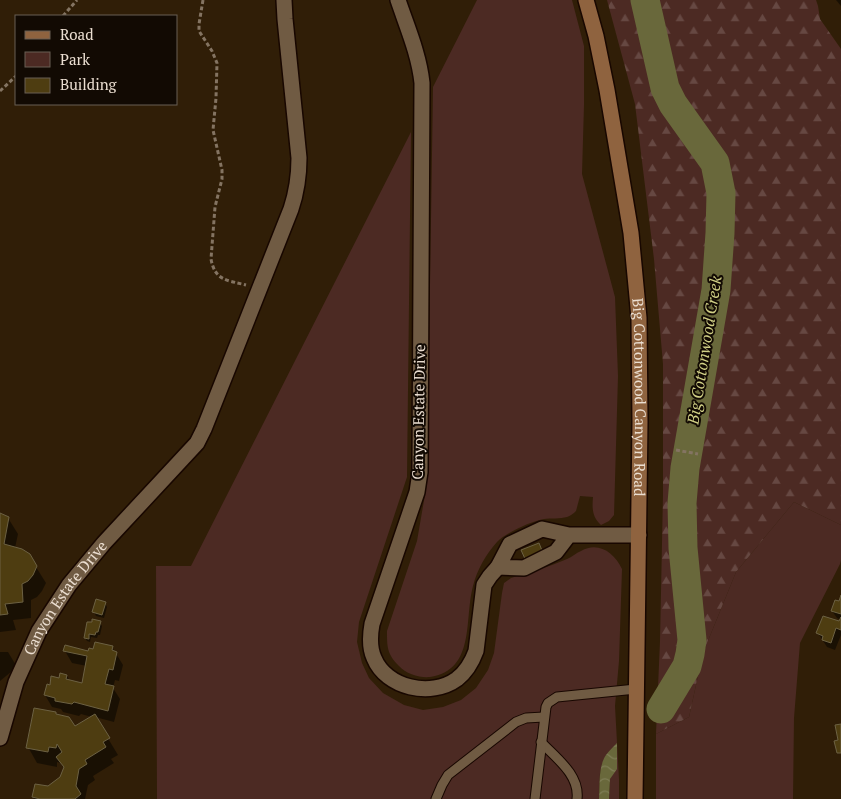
<svg xmlns="http://www.w3.org/2000/svg" width="841" height="799" font-family="'PT Serif',serif">
<defs>
<pattern id="forest-firs" width="22" height="20" patternUnits="userSpaceOnUse" patternTransform="scale(1.25)"><rect width="22" height="20" fill="#4c2a23"/><path d="M5 1l3.5 6h-7zM16 11l3.5 6h-7z" fill="#664842"/></pattern>
<pattern id="water-waves" width="16" height="10" patternUnits="userSpaceOnUse" patternTransform="scale(1.25)"><rect width="16" height="10" fill="#69683b"/><path d="M0 5q4-4 8 0t8 0" fill="none" stroke="#7f7d56"/></pattern>
</defs>
<rect width="100%" height="100%" fill="#301e07"/>
<g fill="#4c2a23">
<path d="M477,0h95l12,46v59l-2,69 33,123 3,79 -4,139 -5,6 -8,4c-9,-8 -9,-17 -8,-28l-13,-1 -4,15c-2,2 -6,5 -9,6 -7,2 -16,1 -23,2 -12,2 -39,14 -47,23 -11,12 -20,28 -24,44 -9,33 3,84 -43,91 -10,1 -24,-3 -31,-11 -12,-12 -12,-19 -12,-35l30,-90 10,-58 6,-396z"/>
<path d="M411,132l-4,345 -48,145 -2,20 5,21 7,15 14,15 21,12 19,5 20,-3 18,-7 15,-12 12,-18 6,-17 8,-60 2,-10 7,-5c19,-6 38,-11 56,-19 5,-2 9,-6 14,-8 17,-10 33,1 41,18l-3,92 -4,45 4,73v20h-10l1,-20 3,-6 -9,-14 -4,14 -1,26h-442l-1,-233h35z"/>
<path d="M794,502l47,23v35l-1,4 -40,79 -6,75 -1,81h-137v-65l33,-17 14,-64 33,-81z"/>
</g>
<path fill="url(#forest-firs)" d="M607,0h209l2,6 2,13 21,30v476l-47,-23 -58,70 -33,81 -14,64 -33,17 4,-92 3,-147v-131l-9,-105 -19,-155z"/>
<path fill="url(#water-waves)" d="M617,743v26l-7,10 -1,20h-10c1,-14 -1,-32 7,-44 3,-4 7,-8 11,-12z"/>
<g fill="#0007">
<path d="M836,0h5v6z"/>
<path d="M0,515l8,3 10,16 -3,14 21,19 10,16 -4,8 -5,6 -6,3v18l-18,2 3,10 -16,2z"/>
<path d="M841,598v22l-4,-2 -5,-7 7,-8z"/>
<path d="M105,603l2,4 -3,11 -8,-2 -2,-4z"/>
<path d="M841,620v15l-6,15 -8,-3 -9,-14 22,-10z"/>
<path d="M100,623l2,3 -2,9h-2l-1,3 -6,-1 -1,5 -3,-1 -2,-3z"/>
<path d="M112,647l11,18 -4,16 -4,-1 -2,8 7,11 -6,23 -19,-5 23,38 -7,4 3,4 -21,13 2,4 -7,5 -3,14h-51l-1,-2 16,-9 12,-10 3,-10 -3,-5 -4,-1v5l-20,-4 -9,-16 28,-34 1,3 18,11 17,-10 -11,-3 -2,2 -16,-4 -2,-3 -9,-2 -7,-12 6,-9 16,-10 3,5 13,3 4,-18 -15,-3 -7,-12 24,1z"/>
<path d="M0,652h8l9,15 -17,14z"/>
</g>
<g fill="none" stroke-linecap="round" stroke-linejoin="round">
<path stroke="#69683b" stroke-width="29" d="M645,0l20,88 8,16 42,59 6,30 -1,40 -4,57 -31,178 -3,35 1,45 9,92 -2,14 -3,12 -26,43"/>
</g>
<g fill="#4e3d11" stroke="#6c6143">
<path d="M0,513l9,4 -5,27 18,5 8,5 7,12 -4,9 -5,6 -6,3 1,18 -18,2 3,10 -8,1z"/>
<path d="M539,543l4,10 -17,8 -5,-11z"/>
<path d="M841,595v19l-10,-3 4,-11 4,1z"/>
<path d="M96,599l10,3 -4,13 -10,-3z"/>
<path d="M823,616l16,5 2,-4v13l-5,-2 -5,15 -9,-3 1,-4 -7,-3z"/>
<path d="M92,619l9,2 -3,11h-2l-1,3 -6,-1v5l-5,-1 3,-16h5z"/>
<path d="M95,642l18,4 -1,4 5,2 -4,18 -4,-1 -4,15 9,2 -6,25 -34,-9 -2,2 -17,-3v-3l-11,-3 3,-11 3,1 1,-9 8,2 1,-5 7,2 -1,4 16,4 5,-27 -24,-5 2,-6 23,6 1,-3 4,1z"/>
<path d="M34,708l22,4v2l13,3 6,9 20,-12 15,24 -7,4 3,5 -21,13 2,4 -8,5 -3,17 5,8 -6,5h-35l-8,-2 3,-13 13,2 12,-9 4,-10 -8,-10 6,-5 -5,-8 -1,4 -7,-1 -1,5 -22,-4z"/>
<path d="M841,724v29h-4l-3,-12 4,-1 -3,-15z"/>
</g>
<g fill="none" stroke-linecap="round" stroke-linejoin="round">
<g stroke="#180700" stroke-width="11">
<g id="lane">
<path d="M541,742c15,16 39,33 36,57"/>
<path d="M436,799l6,-14 6,-10 68,-53 10,-4 18,-1"/>
<path d="M535,799l11,-92 2,-4 9,-6 79,-8"/>
</g>
</g>
<g stroke="#180700" stroke-width="18">
<g id="street">
<path d="M398,0c9,27 21,54 24,83l-2,389 -3,20 -45,132c-2,11 -3,23 2,34 12,30 57,40 83,21 9,-7 15,-17 19,-28l8,-66 6,-9 8,-9"/>
<path d="M569,535l-13,17 -32,16 -26,-1 12,-23 32,-15 27,6h70"/>
<path id="s1" d="M0,738l16,-56 23,-51 30,-46 35,-42 93,-100 7,-14 87,-220c6,-18 8,-33 8,-51l-14,-139 -1,-19"/>
</g>
</g>
<g stroke="#180700" stroke-width="18">
<g id="secondary">
<path id="s2" d="M586,0l10,36 11,54 24,143 8,85 1,104 -5,377"/>
</g>
</g>
<g stroke="#847462" stroke-width="3" stroke-dasharray="4 2.5" stroke-linecap="butt">
<path d="M203,0l-4,24v7l13,20 5,12 -1,35 -3,32 9,40v9l-7,28 -4,52c4,22 16,21 35,26"/>
<path d="M63,16l14,-16"/>
<path d="M0,91l16,-15"/>
<path d="M676,450l22,4"/>
</g>
<use href="#lane" stroke="#705b43" stroke-width="9"/>
<use href="#street" stroke="#705b43" stroke-width="15"/>
<use href="#secondary" stroke="#8f633f" stroke-width="15"/>
</g>
<g text-anchor="middle" stroke-width="4" stroke-linejoin="round" paint-order="stroke">
<g font-size="15" fill="#ebded1" stroke="#120a03">
<text dy="5" stroke="none"><textPath href="#s2" startOffset="402">Big Cottonwood Canyon Road</textPath></text>
<text transform="translate(419 412) rotate(-89)" y="5">Canyon Estate Drive</text>
<text dy="5" stroke="none"><textPath href="#s1" startOffset="156">Canyon Estate Drive</textPath></text>
</g>
<g font-size="16" font-style="italic" fill="#d1d086" stroke="#120a03">
<text transform="translate(704 350) rotate(-81)" y="6">Big Cottonwood Creek</text>
</g>
</g>
<rect x="15" y="15" width="162" height="90" fill="#120a03" stroke="#695f55"/>
<rect x="25" y="31" width="25" height="8" fill="#8f633f" stroke="#695f55"/>
<text x="60" y="40" font-size="15" fill="#ebded1">Road</text>
<rect x="25" y="52" width="25" height="15" fill="#4c2a23" stroke="#695f55"/>
<text x="60" y="65" font-size="15" fill="#ebded1">Park</text>
<rect x="25" y="78" width="25" height="15" fill="#4e3d11" stroke="#695f55"/>
<text x="60" y="90" font-size="15" fill="#ebded1">Building</text>
</svg>
